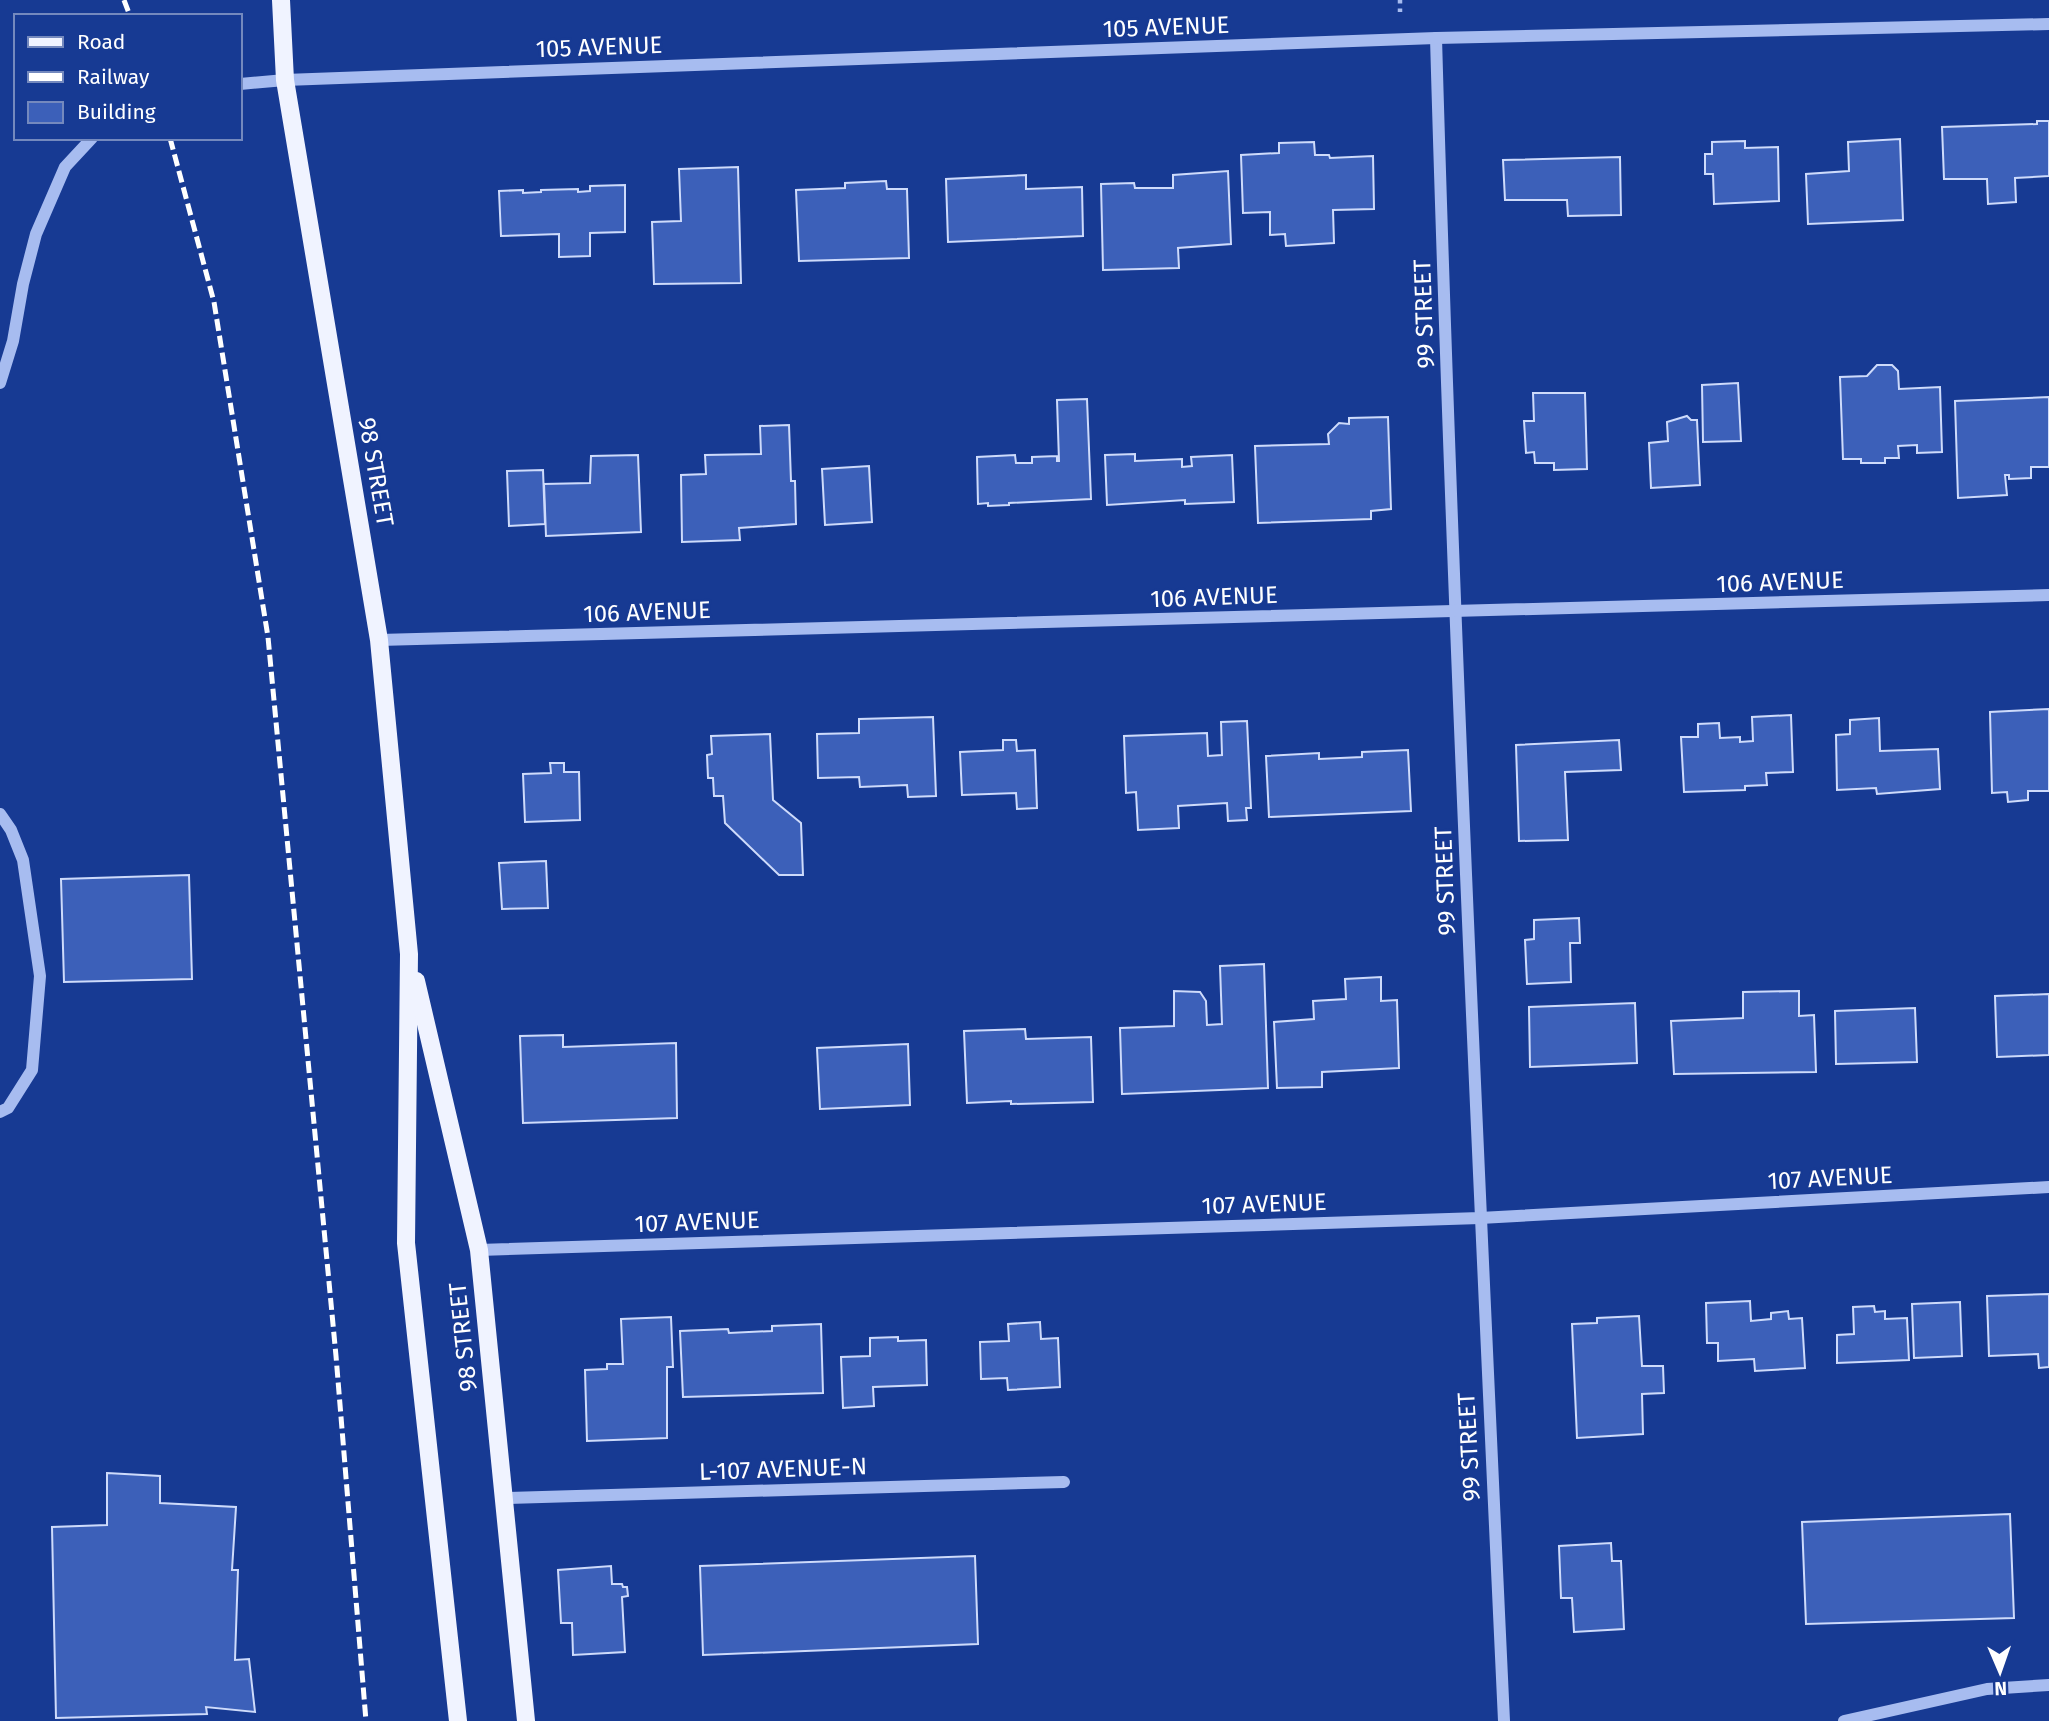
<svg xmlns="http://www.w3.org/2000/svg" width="2049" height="1721" font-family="'Fira Sans',sans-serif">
<rect width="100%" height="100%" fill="#173a93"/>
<g fill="#3c60b9" stroke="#cedbfb" stroke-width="2">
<path d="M2037,121h12v55l-34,2 1,24 -28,2 -1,-25h-43l-2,-52 95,-3z"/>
<path d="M1900,139l3,81 -95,4 -2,-50 43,-3 -1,-29z"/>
<path d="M1745,141v7l33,-1 1,54 -65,3 -1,-30h-8v-20h7v-12z"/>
<path d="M1314,142l1,13h14l1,3 43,-2 1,53 -41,1 1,33 -48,3 -1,-12 -15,1v-23l-27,1 -2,-58 38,-2v-10z"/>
<path d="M1620,157l1,58 -53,1 -1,-16h-62l-2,-40z"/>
<path d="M738,167l3,116 -87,1 -2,-62 29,-1 -2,-52z"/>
<path d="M1228,171l3,73 -53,4 1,20 -76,2 -2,-86 33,-1 1,5h38v-13z"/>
<path d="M1026,175v14l56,-2 1,49 -135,6 -2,-63z"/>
<path d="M886,181l1,8h20l2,69 -110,3 -3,-71 49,-2v-5z"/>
<path d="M625,185v47l-35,1v23l-31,1v-23l-58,2 -2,-45 24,-1v3l18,-1v-2l37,-1v3l12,-1v-5z"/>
<path d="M1877,365h15l6,6 1,18 41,-2 2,65 -25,1v-8l-19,1 1,12h-14v5h-24v-4h-18l-3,-82 27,-1z"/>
<path d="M1738,383l3,58 -38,1 -1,-57z"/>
<path d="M1533,393h52l2,76 -33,1v-7h-19l-1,-11 -8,1 -2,-32h10z"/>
<path d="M2049,397v70h-18v11l-22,1v-4h-4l2,20 -49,3 -3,-97z"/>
<path d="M1087,399l4,100 -82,4v2l-21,1v-3l-10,1 -1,-47 38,-2 1,8h16v-6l25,-1v5h2l-2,-61z"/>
<path d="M1687,416l4,4h6l3,65 -49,3 -2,-45 19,-2 -1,-19z"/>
<path d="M1388,417l3,92 -20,2v8l-113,4 -3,-77 74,-2 -1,-10 11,-11 10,1v-6z"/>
<path d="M789,425l2,56h4l1,43 -57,4 1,12 -58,2 -1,-67 25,-1 -1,-19 56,-1 -1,-28z"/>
<path d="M1135,454v7l47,-2v8l10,-1 -1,-9 41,-2 2,47 -49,2v-4l-78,5 -2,-50z"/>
<path d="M638,455l3,77 -95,4 -2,-52 46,-1 1,-27z"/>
<path d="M869,466l3,56 -47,3 -3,-56z"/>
<path d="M543,470l2,54 -36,2 -2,-55z"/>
<path d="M2049,709v82h-21v9l-20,2 -1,-10 -15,1 -2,-81z"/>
<path d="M1791,715l2,57 -27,1 1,12 -22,1v4l-61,2 -3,-55h17v-13l21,-1 1,15 20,-1v5l13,-1 -1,-24z"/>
<path d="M933,717l3,79 -28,1 -1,-12 -47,2 -1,-10 -41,1 -1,-44 42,-1v-14z"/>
<path d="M1879,718l1,33 58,-2 2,40 -63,5 -1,-6 -39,2 -1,-55 14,-1v-14z"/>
<path d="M1247,721l4,87h-5l1,12 -19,1 -1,-18 -49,3 1,22 -41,2 -2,-38 -10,1 -2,-57 83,-3 1,23 14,-1 -1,-33z"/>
<path d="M770,734l3,66 28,23 2,52h-24l-54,-52 -2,-27h-9l-1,-18h-5l-1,-23 5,-1 -1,-18z"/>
<path d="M1003,740h13l1,11 18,-1 2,58 -20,1 -1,-16 -54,2 -2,-43 43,-2z"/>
<path d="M1619,740l2,30 -56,2 3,68 -49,1 -3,-96z"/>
<path d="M1408,750l3,61 -142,6 -3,-61 53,-3v6l43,-2v-5z"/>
<path d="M550,763h14v9h15l1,48 -55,2 -2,-48 28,-1z"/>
<path d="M546,861l2,47 -46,1 -3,-46z"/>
<path d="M189,875l3,104 -128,3 -3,-103z"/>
<path d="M1579,918l1,25h-10l1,39 -44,2 -2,-44 9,-1v-19z"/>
<path d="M1264,964l4,124 -146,6 -2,-66 54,-2v-35l26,1 6,9 1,24 15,-1 -2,-58z"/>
<path d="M1381,977v24l16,-1 2,68 -77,4v15l-45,1 -3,-66 40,-3 -1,-18 33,-2 -1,-20z"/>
<path d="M1799,991v25l15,-1 2,57 -142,2 -3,-53 72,-3v-26z"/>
<path d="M2049,994v61l-52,2 -2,-61z"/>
<path d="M1635,1003l2,60 -107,4 -1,-60z"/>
<path d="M1915,1008l2,54 -81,2 -1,-53z"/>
<path d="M1025,1029l1,10 65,-2 2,65 -82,2v-3l-44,2 -3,-72z"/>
<path d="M563,1035v12l113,-4 1,75 -154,5 -3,-87z"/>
<path d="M908,1044l2,61 -90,4 -3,-61z"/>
<path d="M2049,1294v73l-10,1 -1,-14 -49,2 -2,-60z"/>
<path d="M1750,1301l1,20 20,-2v-6l17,-2 1,8 13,-1 3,50 -50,3 -1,-12 -36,2v-18h-11l-1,-40z"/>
<path d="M1960,1302l2,54 -48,2 -2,-54z"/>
<path d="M1874,1306l1,6 10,-1v8l22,-1 2,42 -72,3v-28l17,-1 -1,-27z"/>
<path d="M1639,1316l3,50h21l1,27 -22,1 1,40 -66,4 -5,-114 25,-1v-5z"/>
<path d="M671,1317l2,50h-6v71l-80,3 -2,-71 22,-1v-5h16l-2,-45z"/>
<path d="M1040,1322l1,17 17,-1 2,49 -52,3 -1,-12 -26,1 -1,-37 29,-1 -1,-17z"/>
<path d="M821,1324l2,69 -140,4 -3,-66 48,-2 1,4 43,-2v-5z"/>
<path d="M898,1337v4l28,-1 1,45 -54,2 1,19 -31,2 -2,-51 29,-1v-18z"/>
<path d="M107,1473l53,3v27l76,4 -4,63h6l-3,90 14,-1 6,53 -49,-5 1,7 -151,4 -4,-191 55,-2z"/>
<path d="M2010,1514l4,104 -208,6 -4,-102z"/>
<path d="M1611,1543l1,18h9l3,68 -50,3 -2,-34h-11l-2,-52z"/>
<path d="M975,1556l3,88 -275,11 -3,-89z"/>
<path d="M611,1566l1,18h10l1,3h4l1,9 -6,1 3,55 -52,3 -1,-32h-11l-3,-53z"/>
</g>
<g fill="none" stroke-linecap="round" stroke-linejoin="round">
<path stroke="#a7bcf0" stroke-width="4.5" stroke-dasharray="3.5 5" stroke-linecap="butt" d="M1400,0v17"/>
<g stroke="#a7bcf0" stroke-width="12">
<path d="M1436,38c16,562 42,1122 68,1683"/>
<path d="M240,84l45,-4 1151,-42 613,-14"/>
<path d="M0,383l13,-42 10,-57 13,-50 29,-67 27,-29"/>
<path d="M379,640l1670,-45"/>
<path d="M0,814l11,16 12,30 17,116 -8,94 -24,38 -8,4"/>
<path d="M479,1250l1001,-32 569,-31"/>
<path d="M504,1498l560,-16"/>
<path d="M1844,1721l143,-32 62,-4"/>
</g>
<g stroke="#f0f3ff" stroke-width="18">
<path d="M281,0l4,80 94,560 30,314 -3,289 52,478"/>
<path d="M416,981l63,269 47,471"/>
</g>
<g stroke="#fff" stroke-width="5" stroke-dasharray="12 5" stroke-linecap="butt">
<path d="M124,0l6,16"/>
<path d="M170,138l44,164 54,335 68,719 30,365"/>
</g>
</g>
<g text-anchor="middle" stroke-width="5" stroke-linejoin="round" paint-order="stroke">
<g font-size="24" fill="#fff" stroke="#173a93">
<text transform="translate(1166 27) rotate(-2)" y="8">105 AVENUE</text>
<text transform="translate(599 47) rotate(-2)" y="8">105 AVENUE</text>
<text transform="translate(1424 314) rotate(-92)" y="8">99 STREET</text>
<text transform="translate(376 472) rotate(80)" y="8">98 STREET</text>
<text transform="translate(1780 582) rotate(-2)" y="8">106 AVENUE</text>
<text transform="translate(1214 597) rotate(-2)" y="8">106 AVENUE</text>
<text transform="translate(647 612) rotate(-2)" y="8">106 AVENUE</text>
<text transform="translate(1445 881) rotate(-92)" y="8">99 STREET</text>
<text transform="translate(1830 1178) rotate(-3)" y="8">107 AVENUE</text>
<text transform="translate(1264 1204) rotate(-2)" y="8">107 AVENUE</text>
<text transform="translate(697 1222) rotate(-2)" y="8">107 AVENUE</text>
<text transform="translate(463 1337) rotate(-96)" y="8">98 STREET</text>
<text transform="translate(1469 1447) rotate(-93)" y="8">99 STREET</text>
<text transform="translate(783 1469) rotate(-2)" y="8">L-107 AVENUE-N</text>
</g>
</g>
<rect x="14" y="14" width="228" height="126" fill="#173a93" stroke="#7489be" stroke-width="2"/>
<rect x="28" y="37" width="35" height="10" fill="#f0f3ff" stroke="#7489be" stroke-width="2"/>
<text x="77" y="49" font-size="21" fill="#ffffff">Road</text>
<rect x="28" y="72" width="35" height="10" fill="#ffffff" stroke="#7489be" stroke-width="2"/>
<text x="77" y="84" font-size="21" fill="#ffffff">Railway</text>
<rect x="28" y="102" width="35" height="21" fill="#3c60b9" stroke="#7489be" stroke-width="2"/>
<text x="77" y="119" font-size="21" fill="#ffffff">Building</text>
<g transform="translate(2000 1672) rotate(178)" stroke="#173a93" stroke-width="5" paint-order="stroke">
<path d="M0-5L12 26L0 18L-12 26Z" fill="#ffffff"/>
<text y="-10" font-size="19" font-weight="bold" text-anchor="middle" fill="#ffffff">N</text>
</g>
</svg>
